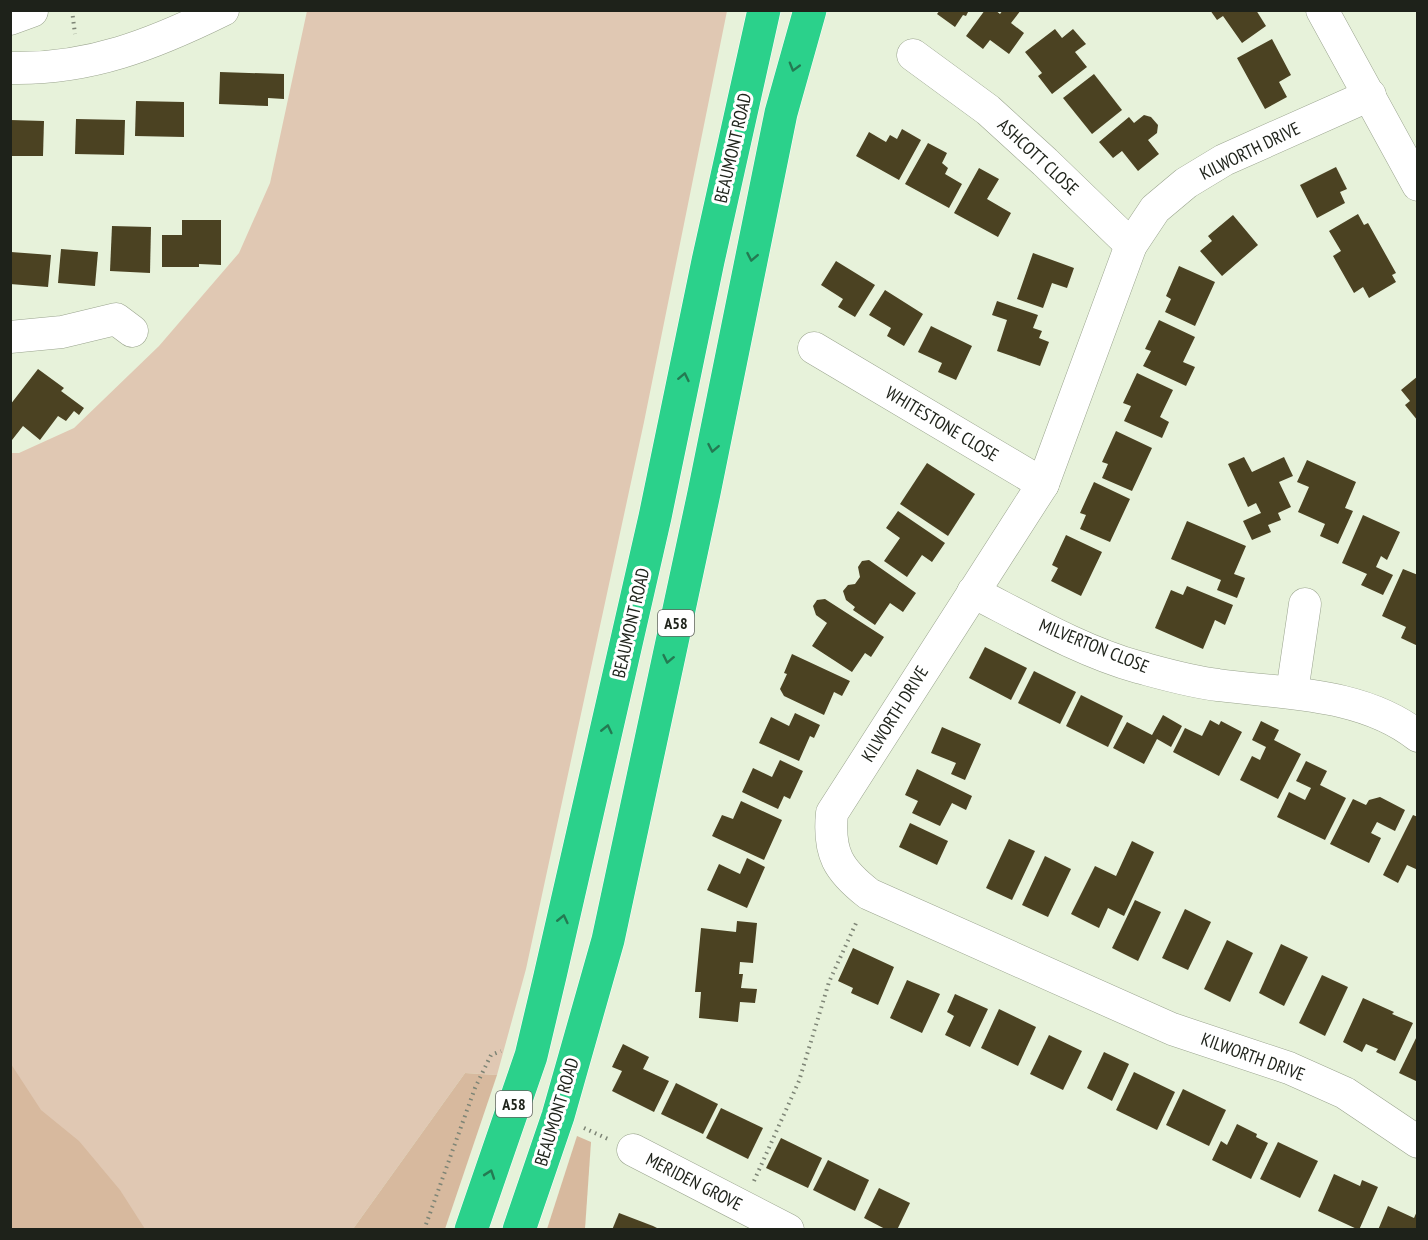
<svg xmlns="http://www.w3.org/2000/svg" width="1428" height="1240" font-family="'PT Sans Narrow',sans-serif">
<rect width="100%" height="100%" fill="#e7f2da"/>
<path fill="#e0c8b3" d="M307,11h420l-83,411 -118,547 -29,106 -32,-2 -112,156 -329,1 -13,-9 -1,-768h9l55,-25 85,-82 80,-93 31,-70z"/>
<g fill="#d7b99e">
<path d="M11,1064l30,46 38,31 41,49 25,39h-134z"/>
<path d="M465,1073l32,2 -52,154h-92z"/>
<path d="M577,1136l14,6 -6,87h-38z"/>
</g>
<g fill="#4b4222">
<path d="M940,10h29l-3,6 -3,-1 -8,12 -18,-13z"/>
<path d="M985,10h10l5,4 3,-4h18l-10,13 13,10 -15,21 -19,-14 -7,9 -17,-13z"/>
<path d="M1210,10h46l10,16 -24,17 -19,-27 -6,4z"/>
<path d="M1055,29l7,9 11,-9 13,15 -11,8 12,15 -35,27 -14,-18 4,-3 -17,-21z"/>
<path d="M1272,39l19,36 -12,7 8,15 -22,12 -28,-51z"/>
<path d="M220,72l64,2v25l-16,-1v8l-49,-2z"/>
<path d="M1094,74l28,36 -30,24 -29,-36z"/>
<path d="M136,101l48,1v35l-49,-1z"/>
<path d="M1144,115l7,2 7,8 -1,8 -9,7 11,14 -21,17 -16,-20 -9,7 -14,-16 30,-25 5,6z"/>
<path d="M76,119l49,1 -1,35 -49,-1z"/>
<path d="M10,120l34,1 -1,35h-33z"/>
<path d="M902,129l19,11 -22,40 -43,-24 13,-24 17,10 4,-7 7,4z"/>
<path d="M928,143l19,10 -5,10 6,5 -3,6 17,10 -13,24 -44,-24z"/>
<path d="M1336,167l11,22 -7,3 5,11 -28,15 -17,-33z"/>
<path d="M979,168l20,11 -12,20 24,14 -13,24 -44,-24z"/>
<path d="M1358,214l6,11 4,-2 28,50 -4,2 4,7 -27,16 -6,-11 -9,6 -21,-37 8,-5 -12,-20z"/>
<path d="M1233,215l25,30 -36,31 -22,-25 12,-10 -4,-5z"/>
<path d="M182,220h39v45l-22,-1v3h-37v-32h20z"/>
<path d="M112,226l39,1 -1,46 -40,-2z"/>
<path d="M61,249l37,3 -3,34 -37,-3z"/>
<path d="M11,252l40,3 -3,32 -38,-3z"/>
<path d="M1033,253l41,15 -7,20 -15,-5 -9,25 -26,-9z"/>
<path d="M836,261l39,24 -20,32 -17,-10 5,-8 -22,-14z"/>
<path d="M1179,266l36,16 -20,44 -30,-14 6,-13 -5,-3z"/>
<path d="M885,290l38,24 -19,32 -17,-10 4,-8 -22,-13z"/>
<path d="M997,301l41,14 -5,13 9,3 -3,7 10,4 -9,24 -43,-15 10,-31 -15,-5z"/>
<path d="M1159,320l36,17 -12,25 12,5 -9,19 -43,-20 8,-15 -6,-2z"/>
<path d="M931,326l41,20 -16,34 -18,-8 4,-9 -24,-11z"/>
<path d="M38,369l26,19 -3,3 23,17 -5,7 -5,-4 -8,10 -8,-5 -18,24 -17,-14 -11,14 -2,-1v-34z"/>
<path d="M1137,373l36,17 -13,27 9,5 -7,16 -38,-17 7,-15 -8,-3z"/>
<path d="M1418,376v45l-13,-16 5,-4 -9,-11z"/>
<path d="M1116,431l36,17 -20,43 -30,-13 6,-14 -6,-2z"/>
<path d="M1244,457l8,15 32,-15 9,19 -14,6 12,25 -13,6 3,7 -13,5 3,7 -19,8 -9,-19 18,-8 -5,-10 -8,4 -20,-43z"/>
<path d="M1307,460l49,22 -11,26 8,3 -15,33 -18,-8 5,-12 -27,-12 11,-25 -12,-5z"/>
<path d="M927,463l48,31 -27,42 -48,-32z"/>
<path d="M1094,482l36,17 -20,43 -30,-13 6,-14 -6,-2z"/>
<path d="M898,511l47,32 -13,19 -10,-7 -15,22 -23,-16 16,-23 -14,-10z"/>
<path d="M1363,515l37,17 -13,28 -6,-4 -5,11 17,8 -10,20 -22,-10 6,-11 -25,-11z"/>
<path d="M1187,521l59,25 -12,28 11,4 -8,20 -20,-8 4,-10 -50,-21z"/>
<path d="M1066,535l36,17 -21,44 -30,-15 7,-13 -6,-3z"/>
<path d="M869,560l47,33 -13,19 -13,-9 -15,22 -22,-15 2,-3 -9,-7 -3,-9 5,-6 7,-1 5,-7 -2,-10 4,-6z"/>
<path d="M1403,569l15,6v71l-17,-8 5,-11 -24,-11z"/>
<path d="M1187,586l46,19 -8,20 -10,-5 -12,29 -48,-21 16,-38 12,5z"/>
<path d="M825,599l59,38 -13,20 -6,-4 -13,19 -40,-26 15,-23 -11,-8 -3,-9 4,-6z"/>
<path d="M985,647l42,21 -16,32 -42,-22z"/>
<path d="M792,654l58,27 -8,15 -8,-4 -10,23 -40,-19 -4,-7 7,-15 -3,-1z"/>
<path d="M1034,671l42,21 -16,32 -42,-21z"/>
<path d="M1081,695l42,21 -15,31 -42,-21z"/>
<path d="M795,713l25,12 -6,13 -4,-2 -11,25 -40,-18 12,-26 18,9z"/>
<path d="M1163,715l19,11 -11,21 -14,-8 -13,25 -31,-16 14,-26 25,13z"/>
<path d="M1210,720l9,5 2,-4 21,11 -23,44 -46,-24 12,-24 17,8z"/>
<path d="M1261,721l18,9 -5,10 27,14 -23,45 -38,-19 12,-24 8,4 6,-13 -14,-7z"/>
<path d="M942,727l39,17 -16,36 -14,-6 5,-11 -25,-10z"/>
<path d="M780,760l23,11 -13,28 -6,-3 -6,13 -36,-17 11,-24 19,9z"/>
<path d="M1306,761l21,10 -7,14 26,13 -21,42 -48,-23 12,-25 16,8 6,-12 -15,-7z"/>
<path d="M917,769l55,27 -6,14 -14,-7 -12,23 -28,-13 6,-12 -13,-6z"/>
<path d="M1380,797l25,13 -10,21 -18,-9 -6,11 10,5 -12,25 -39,-19 23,-45 13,6 3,-5z"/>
<path d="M741,801l41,19 -18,40 -52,-24 10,-21 11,4z"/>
<path d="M1413,815l5,2v53l-11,-5 -9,18 -15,-8z"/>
<path d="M910,823l38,18 -11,24 -38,-18z"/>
<path d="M1009,839l26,12 -23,49 -26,-12z"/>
<path d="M1132,841l22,11 -30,64 -16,-8 -9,20 -28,-14 24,-48 21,10z"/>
<path d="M1045,856l26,13 -23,48 -26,-12z"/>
<path d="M747,858l18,9 -18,41 -40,-18 12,-26 21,10z"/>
<path d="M1135,900l26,12 -23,49 -26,-13z"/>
<path d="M1185,909l26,13 -23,48 -26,-12z"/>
<path d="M737,921l20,2 -4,40 -13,-1 -1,12h4l-2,14 16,1 -2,14 -15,-1 -2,20 -39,-4 2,-26h-6l6,-64 35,4z"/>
<path d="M1227,940l26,13 -23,49 -26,-13z"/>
<path d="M1281,944l27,13 -24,49 -25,-13z"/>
<path d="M853,948l41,19 -16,38 -27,-12 2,-5 -15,-7z"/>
<path d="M1322,975l26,12 -23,49 -26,-13z"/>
<path d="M907,980l33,14 -18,39 -32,-15z"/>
<path d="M955,994l33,15 -18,38 -25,-12 9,-19 -7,-4z"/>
<path d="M1363,998l31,14 -2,2 21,9 -18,38 -19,-9 2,-3 -12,-5 -4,8 -19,-10z"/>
<path d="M999,1009l37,18 -18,39 -37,-18z"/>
<path d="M1418,1034v45l-2,2 -17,-8z"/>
<path d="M1049,1035l33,16 -19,39 -33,-16z"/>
<path d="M623,1044l26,13 -6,12 26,12 -15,31 -42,-21 10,-20 -10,-4z"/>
<path d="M1104,1052l25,12 -17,37 -25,-13z"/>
<path d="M1134,1072l41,20 -18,38 -41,-20z"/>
<path d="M676,1083l42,21 -15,30 -42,-20z"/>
<path d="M1183,1089l43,21 -17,36 -43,-21z"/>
<path d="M721,1108l42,20 -15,31 -42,-21z"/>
<path d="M1237,1124l20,10 -1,3 12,6 -17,36 -39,-19 9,-19 6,4z"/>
<path d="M781,1138l41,20 -14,30 -42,-20z"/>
<path d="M1278,1142l40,19 -18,37 -40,-19z"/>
<path d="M828,1160l41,20 -14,31 -42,-21z"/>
<path d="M1334,1174l26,12 2,-6 16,7 -19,43 -41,-19z"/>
<path d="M879,1188l31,15 -13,27h-10l-23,-12z"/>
<path d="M1388,1206l26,12 4,-9v21h-40z"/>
<path d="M619,1213l34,13 8,4h-49z"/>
</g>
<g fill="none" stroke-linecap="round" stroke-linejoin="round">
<g stroke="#9aa48e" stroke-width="33">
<g id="minor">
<path d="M1322,10l96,175"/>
<path d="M10,19l22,-8"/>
<path d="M913,55l75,55 57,52 86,83"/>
<path d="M10,68c79,2 144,-24 213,-58"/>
<path d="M1370,95l-146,65 -38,23 -31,26 -24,36 -88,239 -211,329c-4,40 6,57 37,81l303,135 117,39 56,25 73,49"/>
<path d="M10,337l52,-5 54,-13 16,12"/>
<path d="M814,348l229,136"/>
<path d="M973,592c51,26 110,60 165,75 26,7 53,15 80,18 66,9 144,7 200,51"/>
<path d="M1292,692l13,-88"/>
<path d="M633,1150l155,80"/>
</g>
</g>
<g stroke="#fff" stroke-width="34">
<g id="highway">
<path d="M471,1230l60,-174 19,-80 105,-459 53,-256 56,-251"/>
<path d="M519,1230l39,-114 50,-176 96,-447 77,-380 29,-103"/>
</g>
</g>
<g stroke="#7d8475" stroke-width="4" stroke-dasharray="1.5 4.5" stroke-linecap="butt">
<path d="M72,10l3,24"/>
<path d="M584,1128l24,11"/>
<path d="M754,1181l45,-100 30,-99 28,-61"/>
<path d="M424,1230l51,-142 16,-33 10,-4"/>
</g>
<use href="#minor" stroke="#fff" stroke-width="32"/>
<use href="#highway" stroke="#2bd18b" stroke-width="33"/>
</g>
<defs><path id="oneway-chevron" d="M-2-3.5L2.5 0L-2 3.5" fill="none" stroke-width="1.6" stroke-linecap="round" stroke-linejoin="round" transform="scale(1.5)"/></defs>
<g stroke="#247a52">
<use href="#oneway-chevron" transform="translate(794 67) rotate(106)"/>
<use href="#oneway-chevron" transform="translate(752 257) rotate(101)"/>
<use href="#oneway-chevron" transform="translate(684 377) rotate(-78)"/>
<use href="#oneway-chevron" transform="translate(713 448) rotate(101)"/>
<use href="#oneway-chevron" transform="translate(668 659) rotate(102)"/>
<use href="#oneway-chevron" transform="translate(607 729) rotate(-77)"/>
<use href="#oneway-chevron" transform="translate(563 919) rotate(-77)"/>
<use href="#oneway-chevron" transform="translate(490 1174) rotate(-71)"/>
</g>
<g text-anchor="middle" stroke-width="6" stroke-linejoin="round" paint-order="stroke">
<g fill="#fff" stroke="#62645f" stroke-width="1.5">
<rect x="658" y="610" width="36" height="26" rx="4.5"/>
<rect x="496" y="1091" width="36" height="26" rx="4.5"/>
</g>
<g font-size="16" font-weight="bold" fill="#1e221a">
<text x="676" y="629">A58</text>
<text x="514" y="1110">A58</text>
</g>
<g font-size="18" fill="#1e221a" stroke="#fff">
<text transform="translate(733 148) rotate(-77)" y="6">BEAUMONT ROAD</text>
<text transform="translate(1250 151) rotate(-26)" y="6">KILWORTH DRIVE</text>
<text transform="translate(1038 157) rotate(43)" y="6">ASHCOTT CLOSE</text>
<text transform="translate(942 424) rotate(31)" y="6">WHITESTONE CLOSE</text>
<text transform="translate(631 623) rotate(-77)" y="6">BEAUMONT ROAD</text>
<text transform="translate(1094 646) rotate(22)" y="6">MILVERTON CLOSE</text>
<text transform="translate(895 714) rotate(-58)" y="6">KILWORTH DRIVE</text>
<text transform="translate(1253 1057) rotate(20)" y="6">KILWORTH DRIVE</text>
<text transform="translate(557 1112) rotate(-73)" y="6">BEAUMONT ROAD</text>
<text transform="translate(694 1182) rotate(27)" y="6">MERIDEN GROVE</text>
</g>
</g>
<rect width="1428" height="1240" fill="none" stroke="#1e221a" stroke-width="24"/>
</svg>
